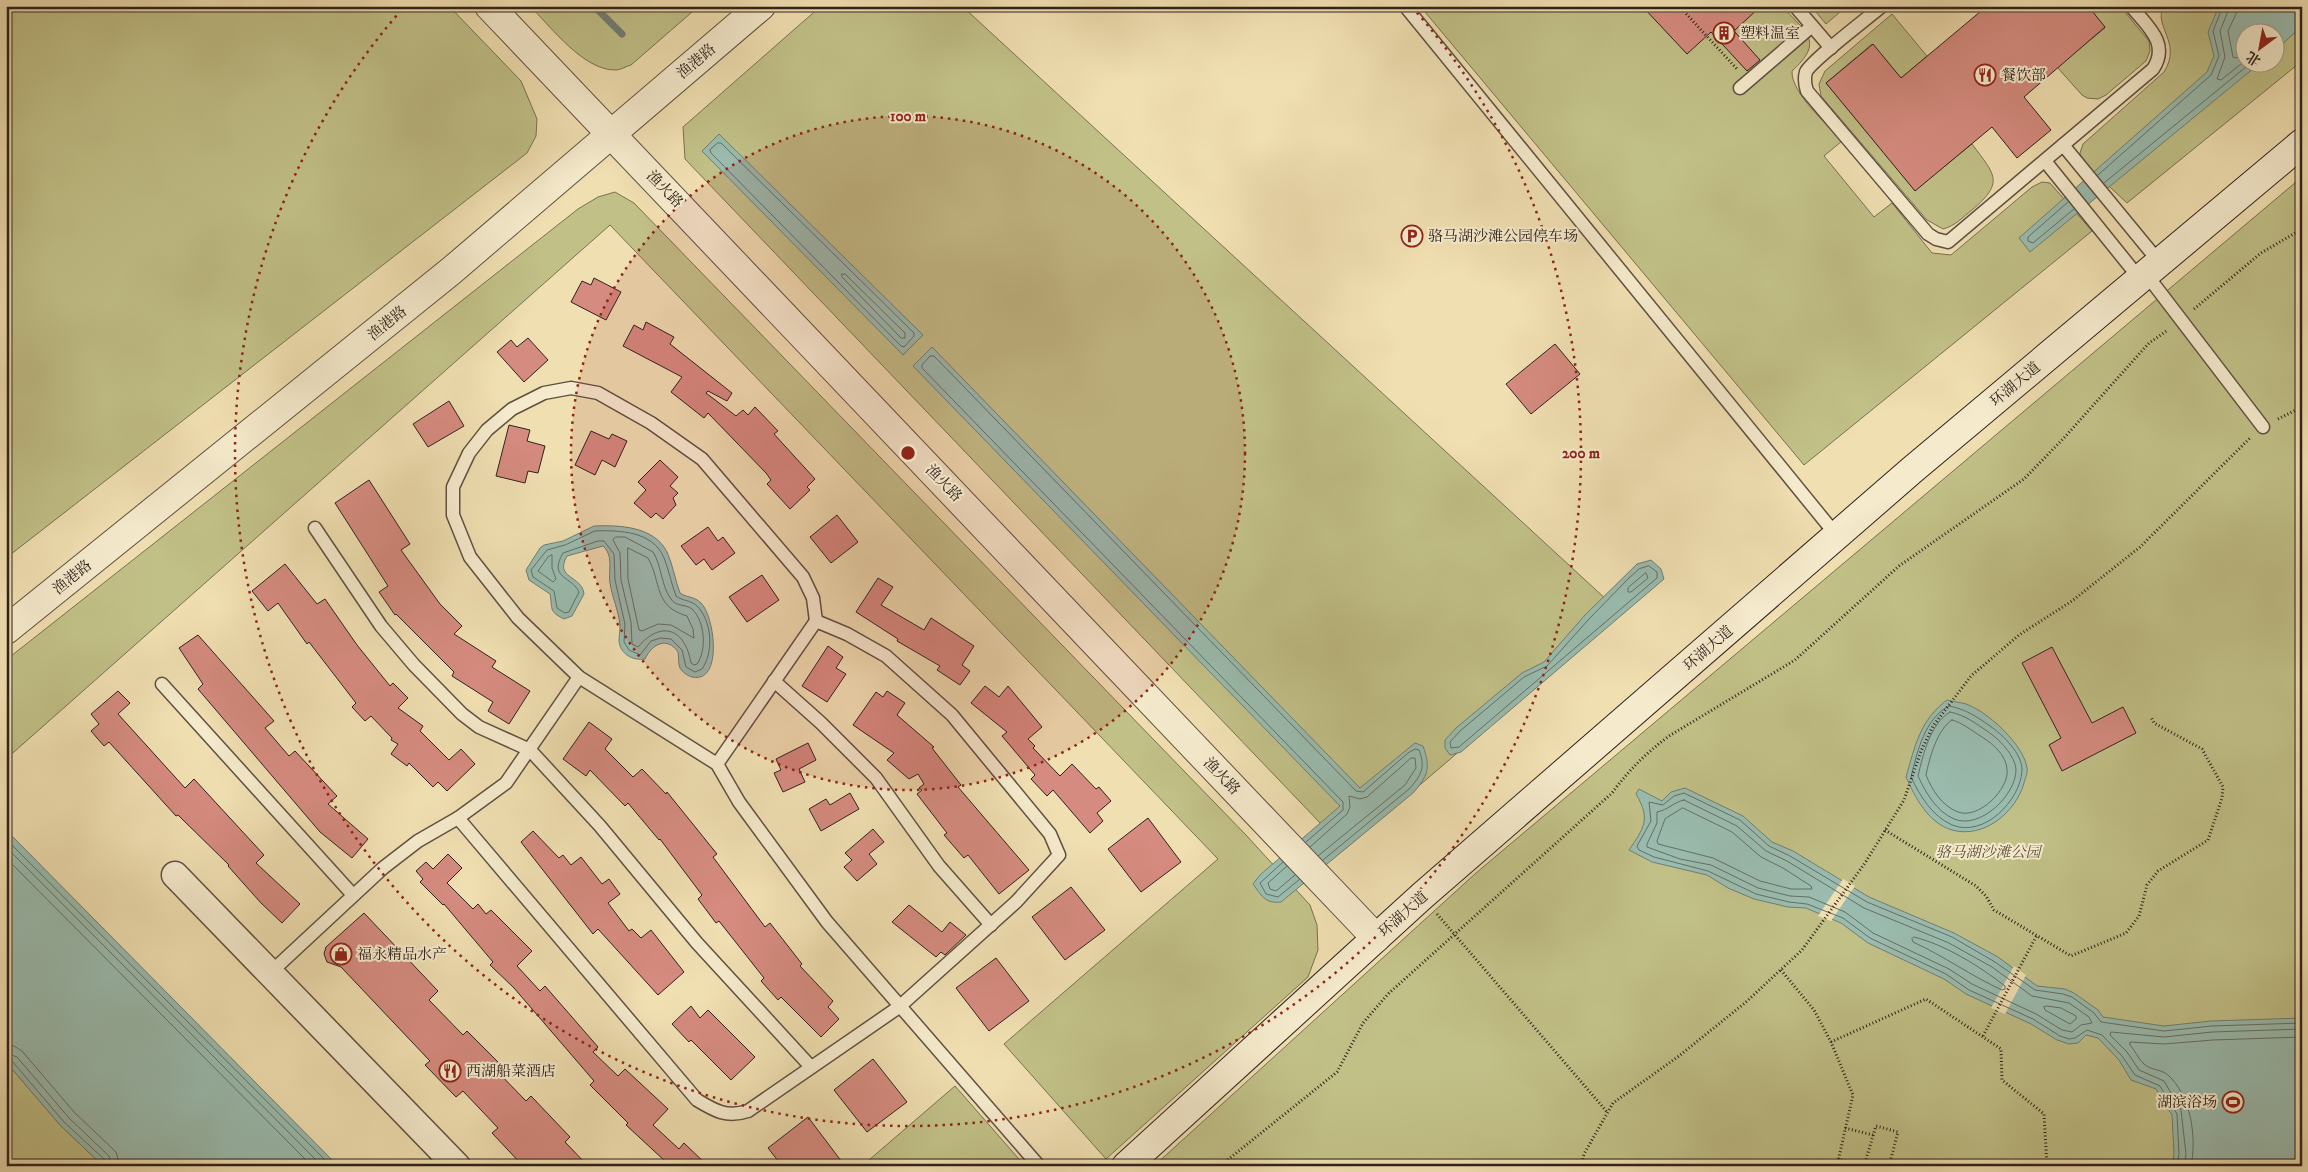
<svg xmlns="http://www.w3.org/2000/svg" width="2308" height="1172" font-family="'IM FELL DW Pica','Noto Serif SC',serif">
<rect width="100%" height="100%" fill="#f0dfb1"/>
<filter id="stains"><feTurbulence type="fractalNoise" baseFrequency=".004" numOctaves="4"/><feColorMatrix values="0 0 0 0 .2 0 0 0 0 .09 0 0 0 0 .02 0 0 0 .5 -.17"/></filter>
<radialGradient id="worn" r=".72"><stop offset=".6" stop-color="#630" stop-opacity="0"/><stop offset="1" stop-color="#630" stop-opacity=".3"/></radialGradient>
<g fill="#c1c087" stroke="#787152" fill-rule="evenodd">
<path d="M6,6h443l72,75 16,38 -1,17 -9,17 -521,405z"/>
<path d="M530,6h169l-68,59c-5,1 -10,5 -15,5 -32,1 -65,-43 -86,-64z"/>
<path d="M821,6h141l659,607 -276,236 -660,-690 -2,-32z"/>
<path d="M1420,6h362c24,27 43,35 10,65 -1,22 35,53 50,70l-18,15 50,61 18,-14 40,50 19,2 81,-68 10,-5 8,1 42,48 -288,234z"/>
<path d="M1811,6h36l-21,18z"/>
<path d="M2088,6h32l29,35 1,10 -4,10 -40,34 -8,4 -11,-1 -5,-3 -25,-28 48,-39z"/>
<path d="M2164,6h138v55l-175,142 -45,-42 -2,-8 3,-9 81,-72c19,-30 -12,-46 0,-66zM2246,32h30v30h-30z"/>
<path d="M1892,14l35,42 -26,22 -29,-34 -46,39 89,107 57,-46c23,31 33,38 0,66 -9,7 -17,16 -29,19l-16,-9 -106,-124 -2,-12 6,-13z"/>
<path d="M2302,177v989h-1148l322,-293z"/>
<path d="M615,192l19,11 612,632 64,70 7,20 1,25 -10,27 -202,182 -102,-115 214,-185 -608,-634 -604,534v-99l572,-451 20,-12z"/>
<path d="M6,1062l54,63 43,41h-97z"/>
<path d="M955,1086l70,80h-163z"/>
</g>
<g fill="#9abcaf" stroke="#6f7e75">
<path d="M2219,6h83v20l-26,24v-18h-30v30l14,1 -230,189 -11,-14 188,-166 7,-16 -6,-24z"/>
<path d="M719,134l204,201 -20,20 -201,-204z"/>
<path d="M932,347l428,441 55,-45 8,3c8,22 5,30 -10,47l-132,109c-16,2 -20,-7 -28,-18l7,-9 80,-69 -427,-440z"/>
<path d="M594,526c25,-1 60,0 73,26 6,13 8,28 13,41 7,5 14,3 21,10 14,14 22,81 -9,74 -4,-1 -10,-5 -12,-9 -2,-4 -1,-11 -2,-16 -11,-16 -26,-8 -33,7 -12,2 -25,-5 -26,-18 0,-5 1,-10 1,-16 -1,-13 -8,-28 -10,-42 -2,-13 4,-27 -7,-37l-36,10c-13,23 15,19 17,38l-12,22 -8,3c-16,-8 -11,-10 -14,-25l-21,-14 -3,-10 14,-22 4,-3 19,-4z"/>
<path d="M1651,560l10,9 3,10 -203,173 -11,3 -5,-7v-8l11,-12 66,-55 22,-11 41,-47 52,-51z"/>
<path d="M1947,700c6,2 13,2 19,4 21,7 58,41 61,64 1,4 -2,11 -3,15 -8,29 -40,56 -72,47 -24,-7 -37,-33 -46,-53 9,-31 14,-57 41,-77z"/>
<path d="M1685,788l58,28 29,26 21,9 76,46 85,36 44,24 39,29 28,3 9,4 24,17 5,7 61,9 47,-5 91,-3v148h-130l2,-12 -2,-39 -16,-26 -25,-9 -12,-20 -21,-22 -12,-3 -8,8 -9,1 -12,-4 -26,-16 -65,-30 -22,-15 -76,-36 -27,-20 -35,-15 -18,-1 -34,-8 -26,-11 -21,-13 -55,-13 -23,-12c15,-22 22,-31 7,-56l3,-5 23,12 9,-9z"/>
<path d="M6,834l5,1 327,331h-235l-43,-41 -54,-63z"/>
</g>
<g fill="#f0dfb1">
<path d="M1843,879l12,7 -24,35 -13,-5z"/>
<path d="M2014,966l12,9 -21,39 -14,-6z"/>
</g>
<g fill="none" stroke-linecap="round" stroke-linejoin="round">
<g stroke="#646f66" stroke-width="1">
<path d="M2230,6l-10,25 5,26 -8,22 4,1 25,-20"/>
<path d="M2237,6l-1,8 -8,17 5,26 3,1 10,-8"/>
<path d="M718,143h3l193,190v3l-10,11 -3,-1 -190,-193 -1,-3z"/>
<path d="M2098,175l113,-100 8,-19 -6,-25 10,-25"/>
<path d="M2104,183l148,-121"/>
<path d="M2068,202l-40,35v4l5,2 41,-34"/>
<path d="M842,274h3l60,59v5h-4l-59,-61z"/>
<path d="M595,531c24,-1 58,0 69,27 5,12 7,25 12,38 6,5 15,4 21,10 15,15 17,46 5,63l-7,3 -9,-5 -4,-17 -11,-11 -10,-1 -10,3 -11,14 -11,-5 -5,-8 1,-18 -10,-44 -1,-26 -10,-13h-6l-35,12c-15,26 9,23 16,39l-10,20 -4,1 -8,-5 -3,-17 -21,-14 -2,-7 16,-20 18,-5z"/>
<path d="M616,537h9l28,15c9,14 8,34 18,47 5,8 15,5 21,10 13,12 15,41 5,55l-3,1 -3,-2c-6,-35 -30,-43 -53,-16l-6,-3 -1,-22 -10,-42 -1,-27 -7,-13z"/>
<path d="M628,548l20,10c14,25 5,48 39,58l6,13 1,9 -23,-13 -13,-1 -16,7 -3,-1 -11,-51z"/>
<path d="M552,555v13l4,11 -3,3 -15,-11 10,-14z"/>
<path d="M1649,566l8,6v6l-198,169 -8,1 -1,-6 10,-11 64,-54 23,-11 42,-47 40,-41 10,-9z"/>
<path d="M1646,573l2,5 -17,14h-3v-4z"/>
<path d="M1949,706c16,3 27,10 41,20 12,8 33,28 32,45 -2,29 -37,67 -70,54 -20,-9 -32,-29 -41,-48 6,-25 14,-59 38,-71z"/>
<path d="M1950,712c15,3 25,11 37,19 12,8 28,24 29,39 0,25 -36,60 -62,49 -18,-8 -28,-26 -36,-43 5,-21 12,-52 32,-64z"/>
<path d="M1952,720c11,3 20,11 30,17 11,7 24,18 25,32 3,20 -29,51 -49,43 -16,-6 -26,-22 -32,-37 3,-15 11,-46 26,-55z"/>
<path d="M1684,800l53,26 29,25 21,10 77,47 85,35 43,24 40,29 37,7 20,14 3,6 -11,2 -9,7 -10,-2 -26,-16 -64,-30 -23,-15 -76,-36 -28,-21 -36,-15 -19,-1 -32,-8 -47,-23 -31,-6 -33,-12v-3l10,-21v-11c11,-2 17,-10 27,-12z"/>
<path d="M1683,808l49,24 29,25 22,11 28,18 1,3h-21l-31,-8 -47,-23 -55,-14 -1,-3 8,-22z"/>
<path d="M6,839l325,327"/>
<path d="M1306,842l37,-32v-8l-421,-434v-3l8,-9h4l422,435 7,1 45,-39 7,-4 4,1c7,17 2,26 -10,39l-86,71"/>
<path d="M6,847l316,319"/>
<path d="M1310,847l37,-33 3,-7 -1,-11 11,3 7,-2 44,-39h4l1,10 -11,17 -87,71"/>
<path d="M6,858l306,308"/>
<path d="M1283,862l-23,21 6,11 12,3 22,-18"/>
<path d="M1287,866l-19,17 2,6 6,2 19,-16"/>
<path d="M1914,937c32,8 65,29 91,49v3l-3,1c-31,-14 -58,-34 -89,-48l-1,-3z"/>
<path d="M2047,1006l14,2 15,8v3l-6,5 -25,-14 -1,-3z"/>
<path d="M6,1045l8,1 8,5 52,61 42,40 4,14"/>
<path d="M6,1053l11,4 52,61 40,38 3,10"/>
<path d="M6,1059l6,2 52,61 41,38 1,6"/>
<path d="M2177,1166l2,-12 -2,-40 -17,-28 -25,-11 -13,-19 -20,-21 -15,-5 -12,8 -6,1 -9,-3 -27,-17 -64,-29 -23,-16 -76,-36 -27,-20 -36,-14 -18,-2 -33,-8 -48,-23 -54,-14 -15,-7 -2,-4 14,-25 -2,-19 14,3 11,-9 10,-3 56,27 29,26 21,10 77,46 85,35 43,25 40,28 28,4 9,3 22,16 7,9 63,9 48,-5 90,-3"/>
<path d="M2184,1166l2,-12 -5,-44 -17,-29 -25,-11 -12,-18 -17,-17 1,-3 53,5 48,-5 90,-3"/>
<path d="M2191,1166c6,-29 0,-70 -23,-91 -7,-6 -18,-5 -24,-11 -6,-5 -9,-14 -14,-19v-3l34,2 49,-4 89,-3"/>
</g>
<path stroke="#6f7e75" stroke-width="7" d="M594,6l28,28"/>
</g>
<g fill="#d58b7f" stroke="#2f221d">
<path d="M1642,6h119l-27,25 26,29 -13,11 -36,-39 -24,22z"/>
<path d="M1987,6h101l17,21 -81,70 27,33 -34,28 -25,-31 -77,64 -89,-108 47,-39 28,34z"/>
<path d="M594,278l27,14 -15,28 -35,-18 11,-21 9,4z"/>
<path d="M646,322l28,15 -4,7 62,49 -5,8 -19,-10 -2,2 30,23 7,-6 5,5 7,-8 23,24 -4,3 41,45 -8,8 3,3 -20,19 -23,-25 4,-4 -5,-7 -58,-60 -4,5 -33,-26 11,-15 -59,-31 11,-21 9,5z"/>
<path d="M528,338l20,22 -24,22 -27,-30 14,-12 6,7z"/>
<path d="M1555,344l25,30 -49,40 -25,-30z"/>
<path d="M449,401l15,25 -36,21 -15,-23z"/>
<path d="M509,425l21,5 -3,11 18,5 -7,27 -10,-2 -3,12 -29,-7z"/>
<path d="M591,431l18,8 3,-5 15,7 -12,26 -13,-7 -7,15 -20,-10z"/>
<path d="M660,460l18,17 -8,9 8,7 -5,5 3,7 -13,14 -7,-6 -5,5 -17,-15 12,-13 -8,-8z"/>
<path d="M369,480l41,64 -9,6 39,54 22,22 -8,8 42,27 -4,6 38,24 -21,33 -21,-13 5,-9 -41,-26 2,-4 -58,-58 -1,1 -16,-23 9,-6 -53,-83z"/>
<path d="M837,515l21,27 -27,21 -21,-26z"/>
<path d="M708,527l10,14 5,-4 12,16 -23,17 -8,-11 -8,6 -15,-19z"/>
<path d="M285,564l32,40 8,-5 32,46 33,41 3,-3 15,15 -10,10 25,18 -3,5 29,29 12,-11 14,15 -28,27 -9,-9 -5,5 -24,-24 -2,3 -16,-12 7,-10 -7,-4 1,-2 -21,-22 -6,5 -13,-14 4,-4 -47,-61 -2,2 -29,-41 -10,8 -16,-20z"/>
<path d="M762,575l17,25 -32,22 -18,-25z"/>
<path d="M878,578l15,9 -12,18 43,25 7,-12 43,28 -12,19 8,6 -10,14 -23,-15 3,-4 -43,-25 1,-2 -42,-27z"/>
<path d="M198,635l76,86 -9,7 24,28 6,-5 42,45 -9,8 40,35 -16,19 -32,-26 -122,-143 5,-5 -24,-36z"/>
<path d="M828,646l15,11 -7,11 10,6 -19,28 -25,-16z"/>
<path d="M2052,647l40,76 31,-16 13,26 -74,38 -13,-26 12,-7 -39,-75z"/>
<path d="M985,686l14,11 9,-11 34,41 -14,12 7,7 -2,2 27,28 12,-12 24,25 3,-2 12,14 -14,12 6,8 -13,12 -37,-43 -6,6 -16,-17 4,-4 -33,-39 5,-4 -36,-29z"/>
<path d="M118,691l12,12 -12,11 67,74 9,-9 70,76 -8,8 44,41 -18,19 -21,-20 -33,-37 1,-1 -51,-50 -2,1 -67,-74 -5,4 -13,-15 8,-7 -8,-10z"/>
<path d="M887,691l18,12 -8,12 37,32 -2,1 29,37 -3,2 71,83 -30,24 -31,-39 -4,3 -20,-23 3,-2 -30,-39 5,-4 -3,-2 5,-4 -6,-10 -9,5 -22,-19 7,-7 -41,-28 23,-33 7,5z"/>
<path d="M589,722l23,17 -7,10 28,28 9,-8 24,25 1,-2 50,62 -4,3 52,70 5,-4 32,41 -2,2 33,35 -5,6 11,12 -18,18 -40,-40 -3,3 -17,-19 3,-3 -45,-57 -3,2 -18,-24 4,-4 -42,-56 -1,1 -31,-37 -3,3 -35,-36 -4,6 -23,-17z"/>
<path d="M808,743l8,17 -17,9 6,13 -22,10 -9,-19 7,-3 -5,-11z"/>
<path d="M850,793l9,16 -38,22 -12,-22 17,-10 4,6z"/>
<path d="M1148,818l33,44 -40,30 -33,-43z"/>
<path d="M873,829l11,13 -15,12 8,10 -20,17 -13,-14 8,-7 -7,-7z"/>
<path d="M533,831l26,27 4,-3 8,10 10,-8 21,27 7,-5 11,15 -12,9 21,28 3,-2 9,9 10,-8 33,42 -26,23 -60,-66 -5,5 -72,-92z"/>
<path d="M448,854l14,14 -15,15 26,26 5,-5 8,10 5,-4 41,41 -15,15 23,25 5,-5 53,61 -5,5 25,24 7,-7 43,40 -15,16 26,24 5,-6 24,23h-45l3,-4 -40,-37 2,-2 -38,-38 4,-4 -80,-93 -24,-23 3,-3 -49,-58 -1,1 -23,-23 3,-3 -7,-8 10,-9 7,7z"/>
<path d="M1071,887l34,43 -40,30 -33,-43z"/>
<path d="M909,905l33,27 8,-10 16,13 -21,20 -4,-3 -5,5 -44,-35z"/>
<path d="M364,913l74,78 -9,9 34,35 4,-4 32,32 -5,5 32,33 5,-5 39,41 -5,5 23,24h-65l-31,-33 6,-5 -35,-37 -7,6 -31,-32 5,-4 -89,-94 -14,-5 -3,-8 2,-7z"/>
<path d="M996,958l33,43 -40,30 -33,-43z"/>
<path d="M691,1006l9,12 8,-8 47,47 -24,23 -40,-40 -2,2 -17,-18z"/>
<path d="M873,1059l34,43 -40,30 -33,-42z"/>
<path d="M808,1117l37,49h-63l-14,-18z"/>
</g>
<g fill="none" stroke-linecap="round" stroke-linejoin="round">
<g stroke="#5f5142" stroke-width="15">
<g id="service">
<path d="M1405,6l432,530"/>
<path d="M1795,6l36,42"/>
<path d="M1882,6c-13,11 -71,55 -76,66 -2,7 -1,13 1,19l121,143 8,5 12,3 205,-173c17,-26 -6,-43 -22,-63"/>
<path d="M1740,88l72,-62"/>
<path d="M2063,145l97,118"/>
<path d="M2045,161l95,118"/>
<path d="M2146,274l117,153"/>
<path d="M315,528l66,98 33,39 48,49 17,13 51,23 70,76 97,117 114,124"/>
<path d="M774,681l47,42 55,55 63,88 52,59"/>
<path d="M162,684l191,211"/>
<path d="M717,764l99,-143 -3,-23 -10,-21 -101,-118 -51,-36 -53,-30 -27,-5 -27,5 -32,16 -25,21 -18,23 -16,34v28l17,42 48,61 61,59 138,87 22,38 88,120 212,244"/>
<path d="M458,818l239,282c18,11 30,18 51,11l151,-104 117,-105 43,-47 -9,-21 -98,-119 -66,-59 -39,-22 -31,-13"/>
<path d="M270,973l113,-105 35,-27 40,-23 48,-35 73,-106"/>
</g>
</g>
<g stroke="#5f5142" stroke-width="29">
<path id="minor" d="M175,875l282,291"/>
</g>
<g stroke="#5f5142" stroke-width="30">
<g id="tertiary">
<path d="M489,6l887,932"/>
<path d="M6,630l445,-359 310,-265"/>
</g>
</g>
<g stroke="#2f221d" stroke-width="30">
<path id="secondary" d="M1126,1166l296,-270 490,-426 390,-327"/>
</g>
<g stroke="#2f221d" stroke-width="3" stroke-dasharray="1 2.5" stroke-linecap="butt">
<path d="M1679,6l58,63"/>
<path d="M2194,309l67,-56 41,-24"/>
<path d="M2278,419l24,-12"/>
<path d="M1885,830l91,56 10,10 8,14 77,46 55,-23 13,-17 8,-31 11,-14 50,-31 14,-42 1,-11 -21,-38 -48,-26 -3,-6"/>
<path d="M1437,914l171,199"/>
<path d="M1781,970l33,40 17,32 22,53 -16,71"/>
<path d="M1983,1036l54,-101"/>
<path d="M1831,1042l95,-43 75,50 1,31 42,34 3,52"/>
<path d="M1845,1128l28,7"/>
<path d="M1838,1159l26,7"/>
<path d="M1225,1162l112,-90 26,-49 25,-29 224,-201c17,-23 34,-40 57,-57l126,-76 104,-94 125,-87 39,-40 86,-96 19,-13"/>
<path d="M1581,1166l3,-12 29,-51 66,-47 67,-54 56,-52 63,-87 39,-63 17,-49 12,-25 38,-50 48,-41 53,-34 68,-54 110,-109"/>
<path d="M1864,1166l12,-40 22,6 -9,34"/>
</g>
<use href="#service" stroke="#f5eacc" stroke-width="12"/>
<use href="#minor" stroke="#f5eacc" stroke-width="26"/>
<use href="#tertiary" stroke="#f5eacc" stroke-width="28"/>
<use href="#secondary" stroke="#f5eacc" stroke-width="28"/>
</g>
<circle cx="908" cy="453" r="337" fill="#8f2418" fill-opacity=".12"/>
<g fill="none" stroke="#8f2418" stroke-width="2.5" stroke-dasharray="2.5 5">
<circle cx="908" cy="453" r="337"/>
<path d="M1412 7A673 673 0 1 1 404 7"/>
</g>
<defs>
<g id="building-ring" transform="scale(1.125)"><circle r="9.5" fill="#f5eacc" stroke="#8f2418" stroke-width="1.5"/><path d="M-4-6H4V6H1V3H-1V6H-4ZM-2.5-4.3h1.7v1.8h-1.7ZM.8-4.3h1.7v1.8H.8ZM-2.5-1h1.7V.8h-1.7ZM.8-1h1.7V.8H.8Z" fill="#8f2418"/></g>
<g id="restaurant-ring" transform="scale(1.125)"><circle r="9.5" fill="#f5eacc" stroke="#8f2418" stroke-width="1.5"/><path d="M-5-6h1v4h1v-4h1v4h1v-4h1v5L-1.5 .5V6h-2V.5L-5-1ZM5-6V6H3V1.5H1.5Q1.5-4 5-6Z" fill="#8f2418"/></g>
<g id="parking-ring" transform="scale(1.125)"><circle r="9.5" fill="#f5eacc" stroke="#8f2418" stroke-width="1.5"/><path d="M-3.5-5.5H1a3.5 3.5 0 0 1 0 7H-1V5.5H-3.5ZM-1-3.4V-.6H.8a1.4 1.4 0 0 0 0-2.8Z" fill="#8f2418"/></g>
<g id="shop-ring" transform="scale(1.125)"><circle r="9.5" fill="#f5eacc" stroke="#8f2418" stroke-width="1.5"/><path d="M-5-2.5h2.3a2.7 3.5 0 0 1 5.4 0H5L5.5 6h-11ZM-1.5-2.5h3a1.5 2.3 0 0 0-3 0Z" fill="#8f2418"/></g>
<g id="stadium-ring" transform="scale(1.125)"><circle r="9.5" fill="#f5eacc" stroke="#8f2418" stroke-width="1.5"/><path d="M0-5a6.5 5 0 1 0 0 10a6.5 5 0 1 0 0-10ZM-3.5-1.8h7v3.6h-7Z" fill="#8f2418"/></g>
</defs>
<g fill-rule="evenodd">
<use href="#building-ring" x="1724" y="33"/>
<use href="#restaurant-ring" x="1985" y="75"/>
<use href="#parking-ring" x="1412" y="236"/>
<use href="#shop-ring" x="341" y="954"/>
<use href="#restaurant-ring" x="450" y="1071"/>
<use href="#stadium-ring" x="2233" y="1102"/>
</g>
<g text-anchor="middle" stroke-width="4" stroke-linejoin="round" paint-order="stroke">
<g font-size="15" fill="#2f221d" stroke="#f5eacc" text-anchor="start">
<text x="1740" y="38">塑料温室</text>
<text x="2001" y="80">餐饮部</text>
<text x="1428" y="241">骆马湖沙滩公园停车场</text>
<text x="357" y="959">福永精品水产</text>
<text x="466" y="1076">西湖船菜酒店</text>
<text x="2217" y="1107" text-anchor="end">湖滨浴场</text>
</g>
<g font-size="15" fill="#2f221d" stroke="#f5eacc">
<text transform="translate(696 61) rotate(-40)" y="5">渔港路</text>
<text transform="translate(665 189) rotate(46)" y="5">渔火路</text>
<text transform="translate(387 323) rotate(-39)" y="5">渔港路</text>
<text transform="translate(2015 384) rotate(-40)" y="5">环湖大道</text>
<text transform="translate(944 483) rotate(46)" y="5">渔火路</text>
<text transform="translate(72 577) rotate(-39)" y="5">渔港路</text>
<text transform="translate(1708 648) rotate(-41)" y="5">环湖大道</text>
<text transform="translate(1222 776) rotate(46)" y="5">渔火路</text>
<text transform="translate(1403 914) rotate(-42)" y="5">环湖大道</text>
</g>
<g font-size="15" font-style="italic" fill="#5b513d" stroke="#f5eacc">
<text x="1988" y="857">骆马湖沙滩公园</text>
</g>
</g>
<circle cx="908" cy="453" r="8" fill="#8f2418" stroke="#f5eacc" stroke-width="2.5"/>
<g font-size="15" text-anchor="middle" font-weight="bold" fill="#8f2418" stroke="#f5eacc" stroke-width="4" stroke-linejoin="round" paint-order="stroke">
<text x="908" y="121">100 m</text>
<text x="1581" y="458">200 m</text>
</g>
<rect width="2308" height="1172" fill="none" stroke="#f0dfb1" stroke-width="25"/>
<rect x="8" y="8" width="2293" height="1157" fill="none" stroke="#2f221d" stroke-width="2.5"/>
<rect x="12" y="12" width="2283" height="1147" fill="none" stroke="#2f221d"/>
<g transform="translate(2260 48) rotate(212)"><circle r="24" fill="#f5eacc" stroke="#a69a86"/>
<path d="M0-4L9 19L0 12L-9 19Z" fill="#8f2418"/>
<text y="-8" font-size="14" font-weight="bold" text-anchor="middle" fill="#2f221d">北</text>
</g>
<rect width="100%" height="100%" filter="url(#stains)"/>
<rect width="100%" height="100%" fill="url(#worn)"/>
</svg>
